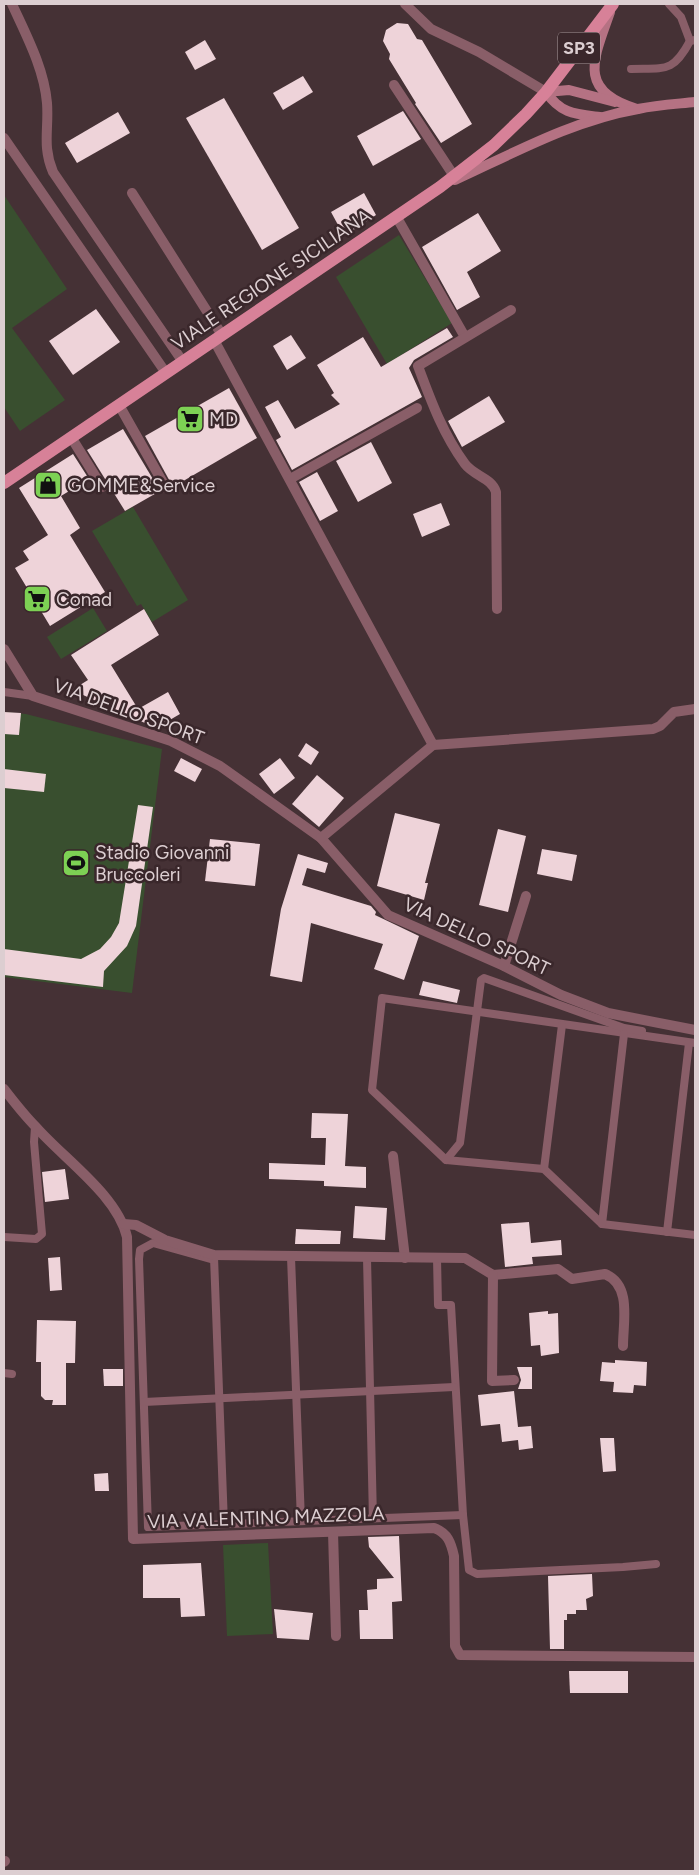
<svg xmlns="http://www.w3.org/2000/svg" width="699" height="1875" font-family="Figtree,sans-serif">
<rect width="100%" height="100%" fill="#453135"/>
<g fill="#394f2f">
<path d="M4,195l63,94 -55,39 53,72 -45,31 -16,-24z"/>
<path d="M399,235l53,88 -65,41 -51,-87z"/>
<path d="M133,507l55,93 -36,22 -11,-18 -4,2 -45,-75z"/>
<path d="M93,608l14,23 -46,28 -14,-22z"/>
<path d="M4,712l22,2 136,35 -30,244 -128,-16z"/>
<path d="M268,1543l5,91 -46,2 -4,-91z"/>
</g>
<g fill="#eed3d9">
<path d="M397,23l11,1 9,15 5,1 50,84 -31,19 -26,-39 1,-1 -27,-44 1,-5 -7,-13 3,-11z"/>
<path d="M205,40l11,19 -21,11 -10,-18z"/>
<path d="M303,76l10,16 -30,18 -10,-17z"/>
<path d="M224,98l75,130 -37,22 -76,-132z"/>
<path d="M403,111l18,28 -48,27 -16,-30z"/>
<path d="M118,112l12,21 -53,30 -12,-20z"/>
<path d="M364,193l12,22 -32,21 -13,-24z"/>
<path d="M478,213l23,38 -34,21 13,25 -23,13 -35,-63z"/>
<path d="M96,309l24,33 -47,33 -24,-34z"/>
<path d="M447,328l6,9 -39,23 -5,8 13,29 -130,73 -16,-30 5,-3 -16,-30 13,-7 17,29 45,-25 -9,-9 3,-2 -17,-28 46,-28 18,30z"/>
<path d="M291,335l15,23 -19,12 -14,-24z"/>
<path d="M229,388l28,50 -84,49 -28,-51z"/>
<path d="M489,396l16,26 -43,25 -14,-26z"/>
<path d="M123,429l37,62 -35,20 -38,-61z"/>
<path d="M371,442l21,41 -34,19 -22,-41z"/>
<path d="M73,454l16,25 -28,17 19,32 -10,7 35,57 -55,34 -35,-58 14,-8 -6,-9 25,-16 -29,-47z"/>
<path d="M317,472l21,39 -18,10 -21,-39z"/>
<path d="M441,503l9,22 -28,12 -9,-23z"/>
<path d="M144,609l15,26 -48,30 27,44 30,-17 12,22 -24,14 -84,-38 16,-10 -17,-25z"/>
<path d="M4,712l17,1 -2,22 -15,-1z"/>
<path d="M306,743l13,9 -8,13 -13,-9z"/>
<path d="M181,758l21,11 -7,13 -21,-11z"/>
<path d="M280,758l15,20 -21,16 -15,-20z"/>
<path d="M4,769l42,5 -2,18 -40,-4z"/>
<path d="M317,775l27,23 -25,29 -27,-23z"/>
<path d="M138,805l15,2 -17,119 -9,20 -23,25 -1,16 -99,-12v-26l77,10 19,-10 11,-12 8,-14z"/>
<path d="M395,813l45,11 -15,59h3l-4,17 -47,-14z"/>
<path d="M498,829l28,7 -18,76 -29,-7z"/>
<path d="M210,839l50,5 -5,42 -50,-5z"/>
<path d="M542,849l35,6 -5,26 -35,-7z"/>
<path d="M298,854l30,9 -3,10 -18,-5 -5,17 69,21 5,6 -1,3 44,21 -15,44 -30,-11 9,-25 -72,-21 -9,59 -32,-6 11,-67z"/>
<path d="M423,981l37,9 -3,13 -38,-8z"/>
<path d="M312,1113l36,1 -3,52 21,1v21l-42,-2v-5l-55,-2v-16l56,2 1,-27h-15z"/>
<path d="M65,1169l4,30 -24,3 -3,-30z"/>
<path d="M355,1206l32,2 -2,32 -32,-2z"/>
<path d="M529,1222l2,21 30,-3 1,15 -30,2 1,7 -28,3 -4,-43z"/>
<path d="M296,1229l45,2 -1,13h-45z"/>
<path d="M60,1257l2,33 -12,1 -2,-33z"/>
<path d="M548,1311v3l10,-1 1,40 -18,3 -1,-11 -9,1 -2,-33z"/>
<path d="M37,1320l39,1 -1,42h-9v42h-14l1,-5h-8l-4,-4v-34h-5z"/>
<path d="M615,1360l32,2 -1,24 -12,-1 -1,8 -20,-1 1,-10 -14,-1 2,-19 13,1z"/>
<path d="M517,1367h15v22h-14l3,-9z"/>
<path d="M103,1369h20v17h-19z"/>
<path d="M514,1391l4,36 13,-1 2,22 -14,2 -1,-10 -16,2 -2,-18 -19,2 -3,-31z"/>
<path d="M600,1438h14l2,33 -13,1z"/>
<path d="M108,1473l1,18h-14l-1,-17z"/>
<path d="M399,1536l3,65 -10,1 1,37h-33l-1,-29h9l-1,-20 10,-1v-10l17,-1 -25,-31 -1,-10z"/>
<path d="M201,1563l4,53 -24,1 -1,-19h-37v-33z"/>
<path d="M592,1574l1,22 -7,3 1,11h-11v4h-9v6h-3v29h-14l-2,-73z"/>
<path d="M274,1609l39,4 -4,27 -32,-2z"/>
<path d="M569,1671h59v22h-58z"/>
</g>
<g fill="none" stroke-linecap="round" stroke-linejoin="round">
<g stroke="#895e68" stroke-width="8">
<path d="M669,4l12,13 9,24"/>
<path d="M631,69c34,-1 42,4 59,-28l5,-1"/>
<path d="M4,692l29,4"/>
<path d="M695,1043l-313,-45 -10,92 74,70 98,9 58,55 93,11"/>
<path d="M446,1160l14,-17 21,-163 3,-2 140,50 18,3"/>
<path d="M544,1169l18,-144"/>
<path d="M602,1224l22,-190"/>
<path d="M667,1232l22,-189"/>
<path d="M4,1237l32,2 6,-5 -8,-92 1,-15"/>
<path d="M214,1257l10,267"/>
<path d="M291,1257l10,264"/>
<path d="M367,1258l6,261"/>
<path d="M437,1258l1,47h13l12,210 6,55 8,4 146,-7 33,-3"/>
<path d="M214,1260l-61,-17 -13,7 -1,9 9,268 315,-12"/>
<path d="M4,1373l8,1"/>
<path d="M144,1402l310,-15"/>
</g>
<g stroke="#895e68" stroke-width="10">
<path d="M12,4c14,31 32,64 35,99 2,26 -5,43 6,69l130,190"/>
<path d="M405,4l26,25 48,23 67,40"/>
<path d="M394,85l60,91"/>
<path d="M4,138l162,235"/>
<path d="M132,193l90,142"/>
<path d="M396,216l69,121"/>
<path d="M214,340l219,405"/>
<path d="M119,405l47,83"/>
<path d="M71,437l31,50"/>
<path d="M290,479l127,-71"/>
<path d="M497,609l-1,-117c-4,-14 -22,-16 -31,-28 -22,-30 -34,-63 -47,-98l93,-56"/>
<path d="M4,649l29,47 138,45 49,25 101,72 67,77 116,51 57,29 47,18 87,17"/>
<path d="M321,838l112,-93 220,-16 7,-3 14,-14 21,-3"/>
<path d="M504,966l22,-70"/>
<path d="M4,1089c10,13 20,26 32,38 28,32 81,68 91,110l6,302 301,-11c14,5 17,15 20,28l1,90 5,9 235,2"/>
<path d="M393,1156l12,102"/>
<path d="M124,1224l12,1 29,15 49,15 251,3 28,17 65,-6 14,10 33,-5c27,11 18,48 18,72"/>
<path d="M493,1275l-1,106 22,-1"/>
<path d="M333,1532l3,104"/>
<path d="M4,1862l1,-1"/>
</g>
<g stroke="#b57283" stroke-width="10">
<path d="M610,12c-16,46 -34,79 27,97"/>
<path d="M600,117c-25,-3 -39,-3 -54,-25l23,-2 46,12"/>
<path d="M455,180c59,-27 119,-60 183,-71 19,-4 38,-5 57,-7"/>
</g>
<path stroke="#d78198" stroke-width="12" d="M4,483l436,-296 54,-42 32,-31 20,-22 67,-88"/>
</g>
<defs>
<g id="supermarket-square" transform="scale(1.4375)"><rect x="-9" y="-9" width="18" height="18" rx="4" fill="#7dd154" stroke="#3a272b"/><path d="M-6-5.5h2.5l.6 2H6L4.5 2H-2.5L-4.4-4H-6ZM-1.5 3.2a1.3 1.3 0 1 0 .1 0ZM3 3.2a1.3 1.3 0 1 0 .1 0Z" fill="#111"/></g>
<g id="shop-square" transform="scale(1.4375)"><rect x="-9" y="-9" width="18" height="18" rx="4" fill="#7dd154" stroke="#3a272b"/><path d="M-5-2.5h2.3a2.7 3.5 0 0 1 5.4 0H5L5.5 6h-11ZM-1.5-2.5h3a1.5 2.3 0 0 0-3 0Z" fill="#111"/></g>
<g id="stadium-square" transform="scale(1.4375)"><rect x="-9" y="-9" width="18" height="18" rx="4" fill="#7dd154" stroke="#3a272b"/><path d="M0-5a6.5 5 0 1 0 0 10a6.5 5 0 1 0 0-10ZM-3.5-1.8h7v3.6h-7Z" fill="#111"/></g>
</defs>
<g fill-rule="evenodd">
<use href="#supermarket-square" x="190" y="419"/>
<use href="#shop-square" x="48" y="485"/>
<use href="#supermarket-square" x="37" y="599"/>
<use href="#stadium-square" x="76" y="863"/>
</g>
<g text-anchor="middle" stroke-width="5" stroke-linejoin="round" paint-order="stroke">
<rect fill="#3a272b" stroke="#ab9c9f" stroke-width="1" x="558" y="32.5" width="42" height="31" rx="4"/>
<g font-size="18" font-weight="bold" fill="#dcced1">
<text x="579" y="54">SP3</text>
</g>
<g font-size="19" fill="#dcced1" stroke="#3a272b">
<text transform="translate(271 279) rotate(-34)" y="7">VIALE REGIONE SICILIANA</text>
<text transform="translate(129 711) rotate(20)" y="7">VIA DELLO SPORT</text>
<text transform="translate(477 936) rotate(25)" y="7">VIA DELLO SPORT</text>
<text transform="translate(266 1517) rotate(-2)" y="7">VIA VALENTINO MAZZOLA</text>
</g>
<g font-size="19" fill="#dcced1" stroke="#3a272b" text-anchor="start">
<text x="209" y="426">MD</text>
<text x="67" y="492">GOMME&amp;Service</text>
<text x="56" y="606">Conad</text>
<text x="95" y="859">Stadio Giovanni<tspan x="95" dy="22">Bruccoleri</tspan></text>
</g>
</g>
<rect width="699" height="1875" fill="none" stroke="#dcced1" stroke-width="10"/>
</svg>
